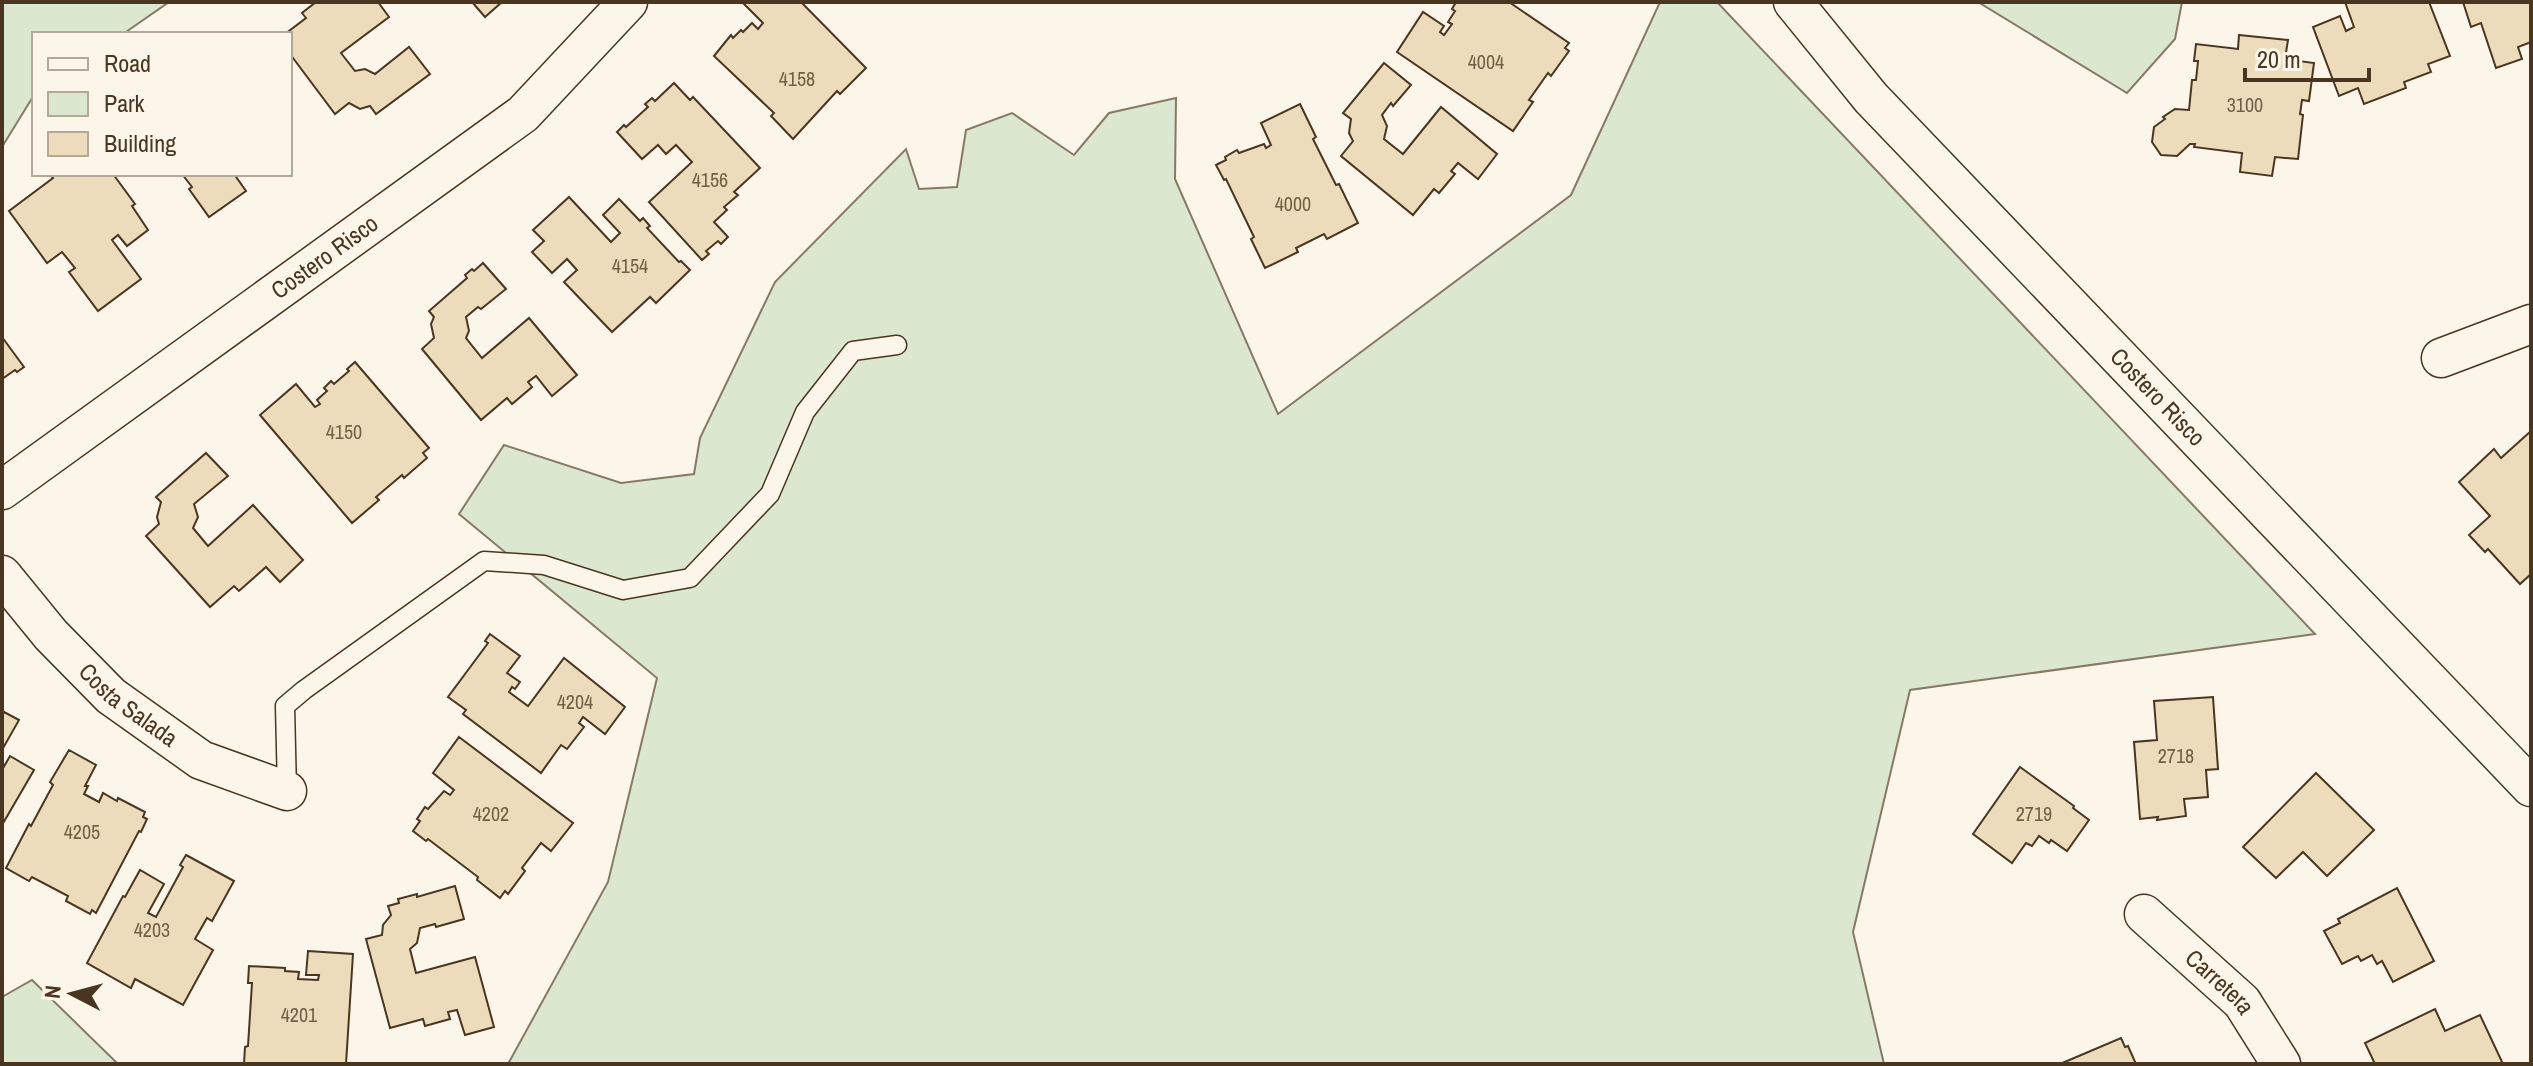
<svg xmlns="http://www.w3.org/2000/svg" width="2533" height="1066" font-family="'Archivo Narrow',sans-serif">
<rect width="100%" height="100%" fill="#fbf6e9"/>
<g fill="#dce7d0" stroke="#887966" stroke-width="2">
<path d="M2,2h167l-46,32h-89v61l-32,52z"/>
<path d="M1660,2h57l598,632 -405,56 -57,242 31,132h-1376l100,-182 49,-204 -198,-164 45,-69 117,38 73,-9 6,-36 75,-156 131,-133 13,40 38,-2 9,-57 46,-17 62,42 35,-42 67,-15 -1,81 103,235 293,-219z"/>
<path d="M1978,2h204l-7,37 -48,54z"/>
<path d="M32,980l86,84h-116v-67z"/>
</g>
<g fill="#ecdcbc" stroke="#4a3520" stroke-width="2">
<path d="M316,2h62l11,15 -48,36 14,18 10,-2 10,5 34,-27 21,27 -54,40 -6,-8 -10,3 -11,-6 -14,11 -45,-60v-20h-5l21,-16 -4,-5z"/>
<path d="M472,2h30l-17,15z"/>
<path d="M745,2h56l65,66 -26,26 -3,-3 -44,48 -22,-23 3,-3 -60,-57 17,-21 2,3 8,-8 2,2 9,-9 6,6 5,-6 -20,-20z"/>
<path d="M1456,2h53l60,41 -4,5 4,3 -18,25 -3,-3 -19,27 4,2 -20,29 -116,-79 26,-40 21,14 -4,6 4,3 8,-11 -4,-2 7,-11 -3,-2z"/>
<path d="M2345,2h84l21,54 -22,8 3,8 -27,10 2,6 -42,16 -6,-16 -19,8 -26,-69 27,-11 6,15 8,-4z"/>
<path d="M2463,2h68v40l-13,5 4,12 -26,9 -15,-45 -10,4z"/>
<path d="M2239,35l49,5 -3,19 29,4 -5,38 -7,-1 -2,14 3,1 -5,44 -23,-2 -3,19 -32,-4 2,-19 -48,-6 1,-3h-5l-13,12 -16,-1 -9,-13 2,-15 11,-8 -2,-2 12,-8 14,1 3,-30h4l2,-19h-4l2,-17 42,5z"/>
<path d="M1384,63l27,22 -18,21 -2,-3 -9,12 5,11 -3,13 19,15 38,-47 56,47 -19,25 -20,-16 -7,8 4,3 -16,19 -5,-4 -21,26 -72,-59 12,-15 -4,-8 2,-14 -8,-6z"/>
<path d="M674,83l16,17 3,-3 67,71 -26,24 4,3 -14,12 3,3 -13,12 14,15 -7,7 -3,-3 -12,10 3,3 -7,6 -53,-58 43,-40 -16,-17 -10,9 -8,-9 -16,14 -25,-27 7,-7 2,2 22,-20 -3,-3 7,-6 3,3z"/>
<path d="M1300,104l16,33 -3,2 23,46 3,-1 19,39 -31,16 -3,-5 -28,14 2,4 -33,16 -14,-29 3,-2 -28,-58 -2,1 -8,-15 10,-5 -1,-3 12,-7 2,3 25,-9 2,4 5,-3 -10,-22z"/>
<path d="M50,174h63l22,30 -3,2 16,24 -21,16 -9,-11 -6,5 29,39 -43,32 -29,-39 6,-4 -13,-16 -15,11 -38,-52 44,-33z"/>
<path d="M182,174h52l12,17 -37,26 -20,-28 3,-2z"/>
<path d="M569,197l42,45 9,-9 -17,-18 16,-16 21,22 3,-3 7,8 -3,2 32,34 2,-1 9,9 -34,33 -6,-6 -38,35 -48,-50 13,-12 -10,-11 -15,14 -20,-21 12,-11 -11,-11z"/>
<path d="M483,263l23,26 -25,20 -3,-2 -12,10 3,14 -3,7 16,20 47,-40 48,57 -25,21 -16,-20 -8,6 4,5 -20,17 -5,-6 -26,22 -59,-71 12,-11 -3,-14 3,-7 -5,-6 38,-33 -2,-3 7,-6 2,2z"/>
<path d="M2,337l22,30 -7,5 -2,-2 -13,9z"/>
<path d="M355,362l74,86 -6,5 4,5 -23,20 -2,-3 -26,22 3,3 -27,23 -92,-108 36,-31 19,23 5,-3 -3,-4 10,-9 -3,-3 7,-7 3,3 15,-13 -2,-2z"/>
<path d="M2531,431v143l-11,10 -32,-35 -3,3 -16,-17 21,-19 -31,-34 35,-33 7,9z"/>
<path d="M206,453l22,23 -34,28 4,13 -5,11 15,18 45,-41 50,55 -23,22 -14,-15 -27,24 -5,-5 -24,21 -64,-71 13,-12 -2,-7 4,-15 -5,-5z"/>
<path d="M490,634l30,22 -13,17 13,9 -5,7 -3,-2 -3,5 19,14 36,-48 61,49 -20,27 -22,-17 -4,6 5,4 -17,22 -6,-4 -20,28 -78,-59 3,-4 -18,-13 40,-54 -3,-2z"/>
<path d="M2213,697l5,72 -12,1 2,27 -24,2 2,17 -29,4 1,-3 -18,2 -6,-77 23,-2 -3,-39z"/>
<path d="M4,712l15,8 -17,30v-34z"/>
<path d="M459,737l114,86 -22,28 -10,-8 -19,25 3,3 -17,23 -3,-3 -5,7 -23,-18 1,-3 -50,-38 -2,2 -13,-10 7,-10 -3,-2 8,-12 3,2 16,-18 6,4 4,-5 -21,-17z"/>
<path d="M69,750l27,15 -11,21h3l-4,8 15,8 4,-9 14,8 1,-3 27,14 -2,5 4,2 -6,13 -2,-1 -43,82 -4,-3 -2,4 -24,-13 2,-5 -36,-19 -3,4 -23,-13 23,-44 2,2 22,-41 -3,-3z"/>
<path d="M10,756l24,14 -32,55v-55z"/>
<path d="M2020,767l54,39 -1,2 16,12 -22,31 -16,-11 -2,3 -10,-7 -7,10 -6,-3 -14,20 -39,-29z"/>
<path d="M2316,773l58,57 -47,46 -24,-24 -27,26 -33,-31z"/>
<path d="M186,855l48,26 -22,40 -5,-3 -12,21 18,11 -30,55 -48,-26 -4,9 -44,-25 36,-67 2,1 15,-27 24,14 -16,29 8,4 27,-50 -3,-2z"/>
<path d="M455,886l9,33 -28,8 -1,-3 -15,4 -3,15 -7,6 6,24 59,-16 19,70 -29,8 -8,-25 -9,2 2,7 -25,7 -2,-7 -33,9 -24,-89 16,-4 1,-10 8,-10 -3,-9 11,-3 -1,-4 19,-5v3z"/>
<path d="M2397,888l37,73 -41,21 -11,-21 -5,3 -5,-9 -11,6 -3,-5 -16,8 -18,-33 16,-8 -2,-4z"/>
<path d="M308,951l45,3 -7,110h-102l1,-17 3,-1 4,-63h-4l1,-17 36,2v3l14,1 -1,7 20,1 1,-5h-13z"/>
<path d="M2435,1009l10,22 35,-16 23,49h-128l-10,-21z"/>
<path d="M2121,1038l4,9 3,-1 8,18h-76z"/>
</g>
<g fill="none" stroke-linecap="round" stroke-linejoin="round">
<g stroke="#4a3520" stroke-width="21">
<path id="service" d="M287,791l-2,-85 19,-16 180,-129 60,4 79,25 67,-12 80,-84 35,-82 48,-61 44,-6"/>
</g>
<g stroke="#4a3520" stroke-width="41">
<g id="minor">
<path id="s1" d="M1793,2l78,96 660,689"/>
<path d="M2441,358l90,-34"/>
<path id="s2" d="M2,490l521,-376 105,-112"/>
<path id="s3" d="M2,575l49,60 60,61 90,64 86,31"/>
<path id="s4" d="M2144,914l98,88 39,62"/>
</g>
</g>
<use href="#service" stroke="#fbf6e9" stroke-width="18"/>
<use href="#minor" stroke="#fbf6e9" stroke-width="38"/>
</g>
<g text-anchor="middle" stroke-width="6" stroke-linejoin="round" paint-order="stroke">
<g font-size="20" fill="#725f47">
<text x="1486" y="69">4004</text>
<text x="797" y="86">4158</text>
<text x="2245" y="112">3100</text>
<text x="710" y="187">4156</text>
<text x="1293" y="211">4000</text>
<text x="630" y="273">4154</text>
<text x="344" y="439">4150</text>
<text x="575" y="709">4204</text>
<text x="2176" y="763">2718</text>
<text x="491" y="821">4202</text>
<text x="2034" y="821">2719</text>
<text x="82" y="839">4205</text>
<text x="152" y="937">4203</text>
<text x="299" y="1022">4201</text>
</g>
<g font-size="24" fill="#4a3520" stroke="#fbf6e9">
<text dy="8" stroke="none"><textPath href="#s2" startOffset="398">Costero Risco</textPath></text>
<text dy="8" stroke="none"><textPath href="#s1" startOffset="538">Costero Risco</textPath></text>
<text dy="8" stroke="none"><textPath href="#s3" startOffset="182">Costa Salada</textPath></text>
<text dy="8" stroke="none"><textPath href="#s4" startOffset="102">Carretera</textPath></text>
</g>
</g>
<rect width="2533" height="1066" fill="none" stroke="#4a3520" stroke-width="8"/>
<rect x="32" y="32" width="260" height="144" fill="#fbf6e9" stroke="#b4a999" stroke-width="2"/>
<rect x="48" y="58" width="40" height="12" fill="#fbf6e9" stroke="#b4a999" stroke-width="2"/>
<text x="104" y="72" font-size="24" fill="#4a3520">Road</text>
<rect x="48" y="92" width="40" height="24" fill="#dce7d0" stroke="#b4a999" stroke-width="2"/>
<text x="104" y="112" font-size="24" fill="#4a3520">Park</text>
<rect x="48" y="132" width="40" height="24" fill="#ecdcbc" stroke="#b4a999" stroke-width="2"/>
<text x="104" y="152" font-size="24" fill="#4a3520">Building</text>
<g transform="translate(72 994) rotate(276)" stroke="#fbf6e9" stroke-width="6" paint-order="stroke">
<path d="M0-6L14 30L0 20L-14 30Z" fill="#4a3520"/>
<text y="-12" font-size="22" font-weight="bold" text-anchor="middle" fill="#4a3520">N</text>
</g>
<path d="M2245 68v12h124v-12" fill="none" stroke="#4a3520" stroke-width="4"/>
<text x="2257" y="68" font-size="24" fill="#4a3520" stroke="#fbf6e9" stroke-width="6" paint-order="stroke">20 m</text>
</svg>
